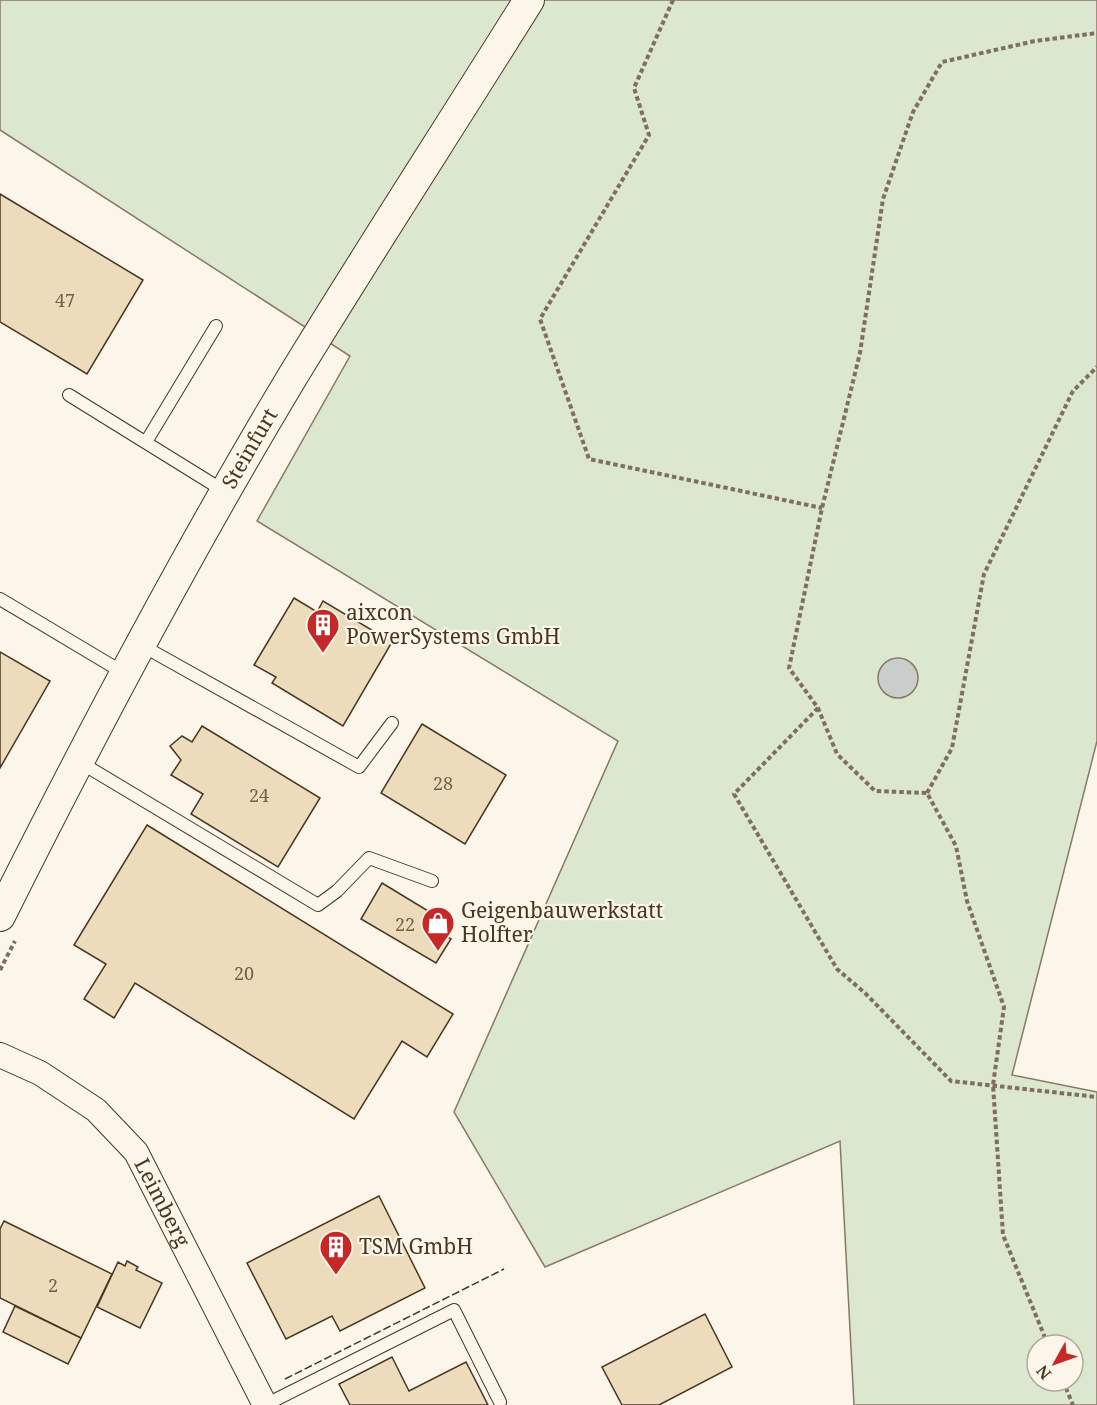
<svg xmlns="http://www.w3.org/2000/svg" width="1097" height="1405" font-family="'Noto Serif',serif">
<rect width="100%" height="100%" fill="#fbf6e9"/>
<path fill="#dce7d0" stroke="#887966" stroke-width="1.5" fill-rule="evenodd" d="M0,0h1097v741l-85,334 85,17v313h-243l-14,-264 -295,126 -91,-155 164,-371 -361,-220 93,-165 -350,-226zM1037,1345h36v36h-36z"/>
<circle fill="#c9cecd" stroke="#887966" stroke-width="1.5" cx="898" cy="678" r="20"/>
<g fill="#ecdcbc" stroke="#4a3520" stroke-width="1.5">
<path d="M0,194l143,86 -56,94 -87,-52z"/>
<path d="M294,598l23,14 6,-11 69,41 -49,84 -71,-43 4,-6 -22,-12z"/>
<path d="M0,652l50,29 -50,87z"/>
<path d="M422,724l84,51 -41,69 -84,-51z"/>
<path d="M202,726l118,72 -42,69 -87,-53 12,-20 -32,-19 10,-15 -11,-14 12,-10 10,6z"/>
<path d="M147,825l306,189 -26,43 -25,-16 -48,78 -219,-136 -21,35 -30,-19 22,-35 -32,-19z"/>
<path d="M382,883l61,37 -6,10 14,9 -15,24 -75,-44z"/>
<path d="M379,1196l46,92 -85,43 -8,-15 -46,23 -39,-76z"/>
<path d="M4,1221l108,53 -31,64 -81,-40v-69z"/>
<path d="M127,1261l11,6 -2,3 26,13 -22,45 -43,-21 21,-45 7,4z"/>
<path d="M15,1306l66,32 -13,26 -65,-32z"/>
<path d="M705,1314l27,53 -73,38h-37l-20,-38z"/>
<path d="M392,1357l17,34 57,-29 22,43h-138l-11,-21z"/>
</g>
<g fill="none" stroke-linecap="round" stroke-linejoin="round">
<g stroke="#4a3520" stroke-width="14">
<g id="service">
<path d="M69,395l155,96"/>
<path d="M146,442l70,-116"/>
<path d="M0,599l124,74"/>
<path d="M141,645l218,122 33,-44"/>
<path d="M78,761l240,144 19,-14 32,-33 63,23"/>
<path d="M265,1405l189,-95 46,92"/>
</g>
</g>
<g stroke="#4a3520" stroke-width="26">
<g id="minor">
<path id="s1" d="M0,1055l40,18 56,37 40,42 129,253"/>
</g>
</g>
<g stroke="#4a3520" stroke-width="32">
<g id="tertiary">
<path id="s2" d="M0,916c92,-184 188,-366 294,-542 77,-126 157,-249 235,-374"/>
</g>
</g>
<g stroke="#7f6f5c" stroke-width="4" stroke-dasharray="4.5 3" stroke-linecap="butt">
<path d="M673,0l-39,88 15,47 -109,184 49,140 233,49"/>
<path d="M818,708l-84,86 103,175 28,24 86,88 146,16"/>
<path d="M927,793l25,-45 32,-174 89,-183 24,-24"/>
<path d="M0,970l15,-29"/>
<path d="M1048,1345l-45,-110 -10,-150 11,-78 -37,-106 -11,-55 -29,-53 -52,-2 -38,-37 -19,-46 -29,-40 33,-160 38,-155 23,-154 30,-87 29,-50 93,-21 62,-8"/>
<path d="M1063,1381l10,24"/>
</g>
<use href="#service" stroke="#fbf6e9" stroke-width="12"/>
<use href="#minor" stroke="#fbf6e9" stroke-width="24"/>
<use href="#tertiary" stroke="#fbf6e9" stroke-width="30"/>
<path stroke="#4a3520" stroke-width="1.5" stroke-dasharray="8 3" stroke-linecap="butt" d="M285,1379l219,-110"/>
</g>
<defs>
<g id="building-pin" transform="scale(1.725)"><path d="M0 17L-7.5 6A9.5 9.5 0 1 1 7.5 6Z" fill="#c62828" stroke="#fbf6e9"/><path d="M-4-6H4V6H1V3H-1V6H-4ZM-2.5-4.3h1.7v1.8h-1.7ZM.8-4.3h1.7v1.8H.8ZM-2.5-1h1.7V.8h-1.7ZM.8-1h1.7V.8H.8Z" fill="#fff"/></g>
<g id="shop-pin" transform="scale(1.725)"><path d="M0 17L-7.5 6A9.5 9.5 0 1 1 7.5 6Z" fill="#c62828" stroke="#fbf6e9"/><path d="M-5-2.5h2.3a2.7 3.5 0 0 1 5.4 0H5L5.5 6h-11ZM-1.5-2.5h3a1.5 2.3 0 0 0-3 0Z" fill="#fff"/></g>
</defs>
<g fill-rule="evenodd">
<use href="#building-pin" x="323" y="625"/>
<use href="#shop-pin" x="438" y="923"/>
<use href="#building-pin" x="336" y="1247"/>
</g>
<g text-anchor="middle" stroke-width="4.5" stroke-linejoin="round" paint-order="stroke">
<g font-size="18" fill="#725f47">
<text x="65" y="307">47</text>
<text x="443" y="790">28</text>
<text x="259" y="802">24</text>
<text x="405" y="931">22</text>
<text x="244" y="980">20</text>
<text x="53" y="1292">2</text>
</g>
<g font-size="21" fill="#4a3520" stroke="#fbf6e9">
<text dy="7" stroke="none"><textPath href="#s2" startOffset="530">Steinfurt</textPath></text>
<text dy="7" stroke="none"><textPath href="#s1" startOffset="226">Leimberg</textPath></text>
</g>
<g font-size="21" fill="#4a3520" stroke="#fbf6e9" text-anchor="start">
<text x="346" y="620">aixcon<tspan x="346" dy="24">PowerSystems GmbH</tspan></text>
<text x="461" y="918">Geigenbauwerkstatt<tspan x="461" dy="24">Holfter</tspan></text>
<text x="359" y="1254">TSM GmbH</text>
</g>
</g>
<g transform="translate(1055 1363) rotate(230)"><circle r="28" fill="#fbf6e9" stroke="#b4a999" stroke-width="1.5"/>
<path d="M0-4.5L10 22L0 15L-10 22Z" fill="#c62828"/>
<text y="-9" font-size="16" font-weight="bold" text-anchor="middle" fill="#4a3520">N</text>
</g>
</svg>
